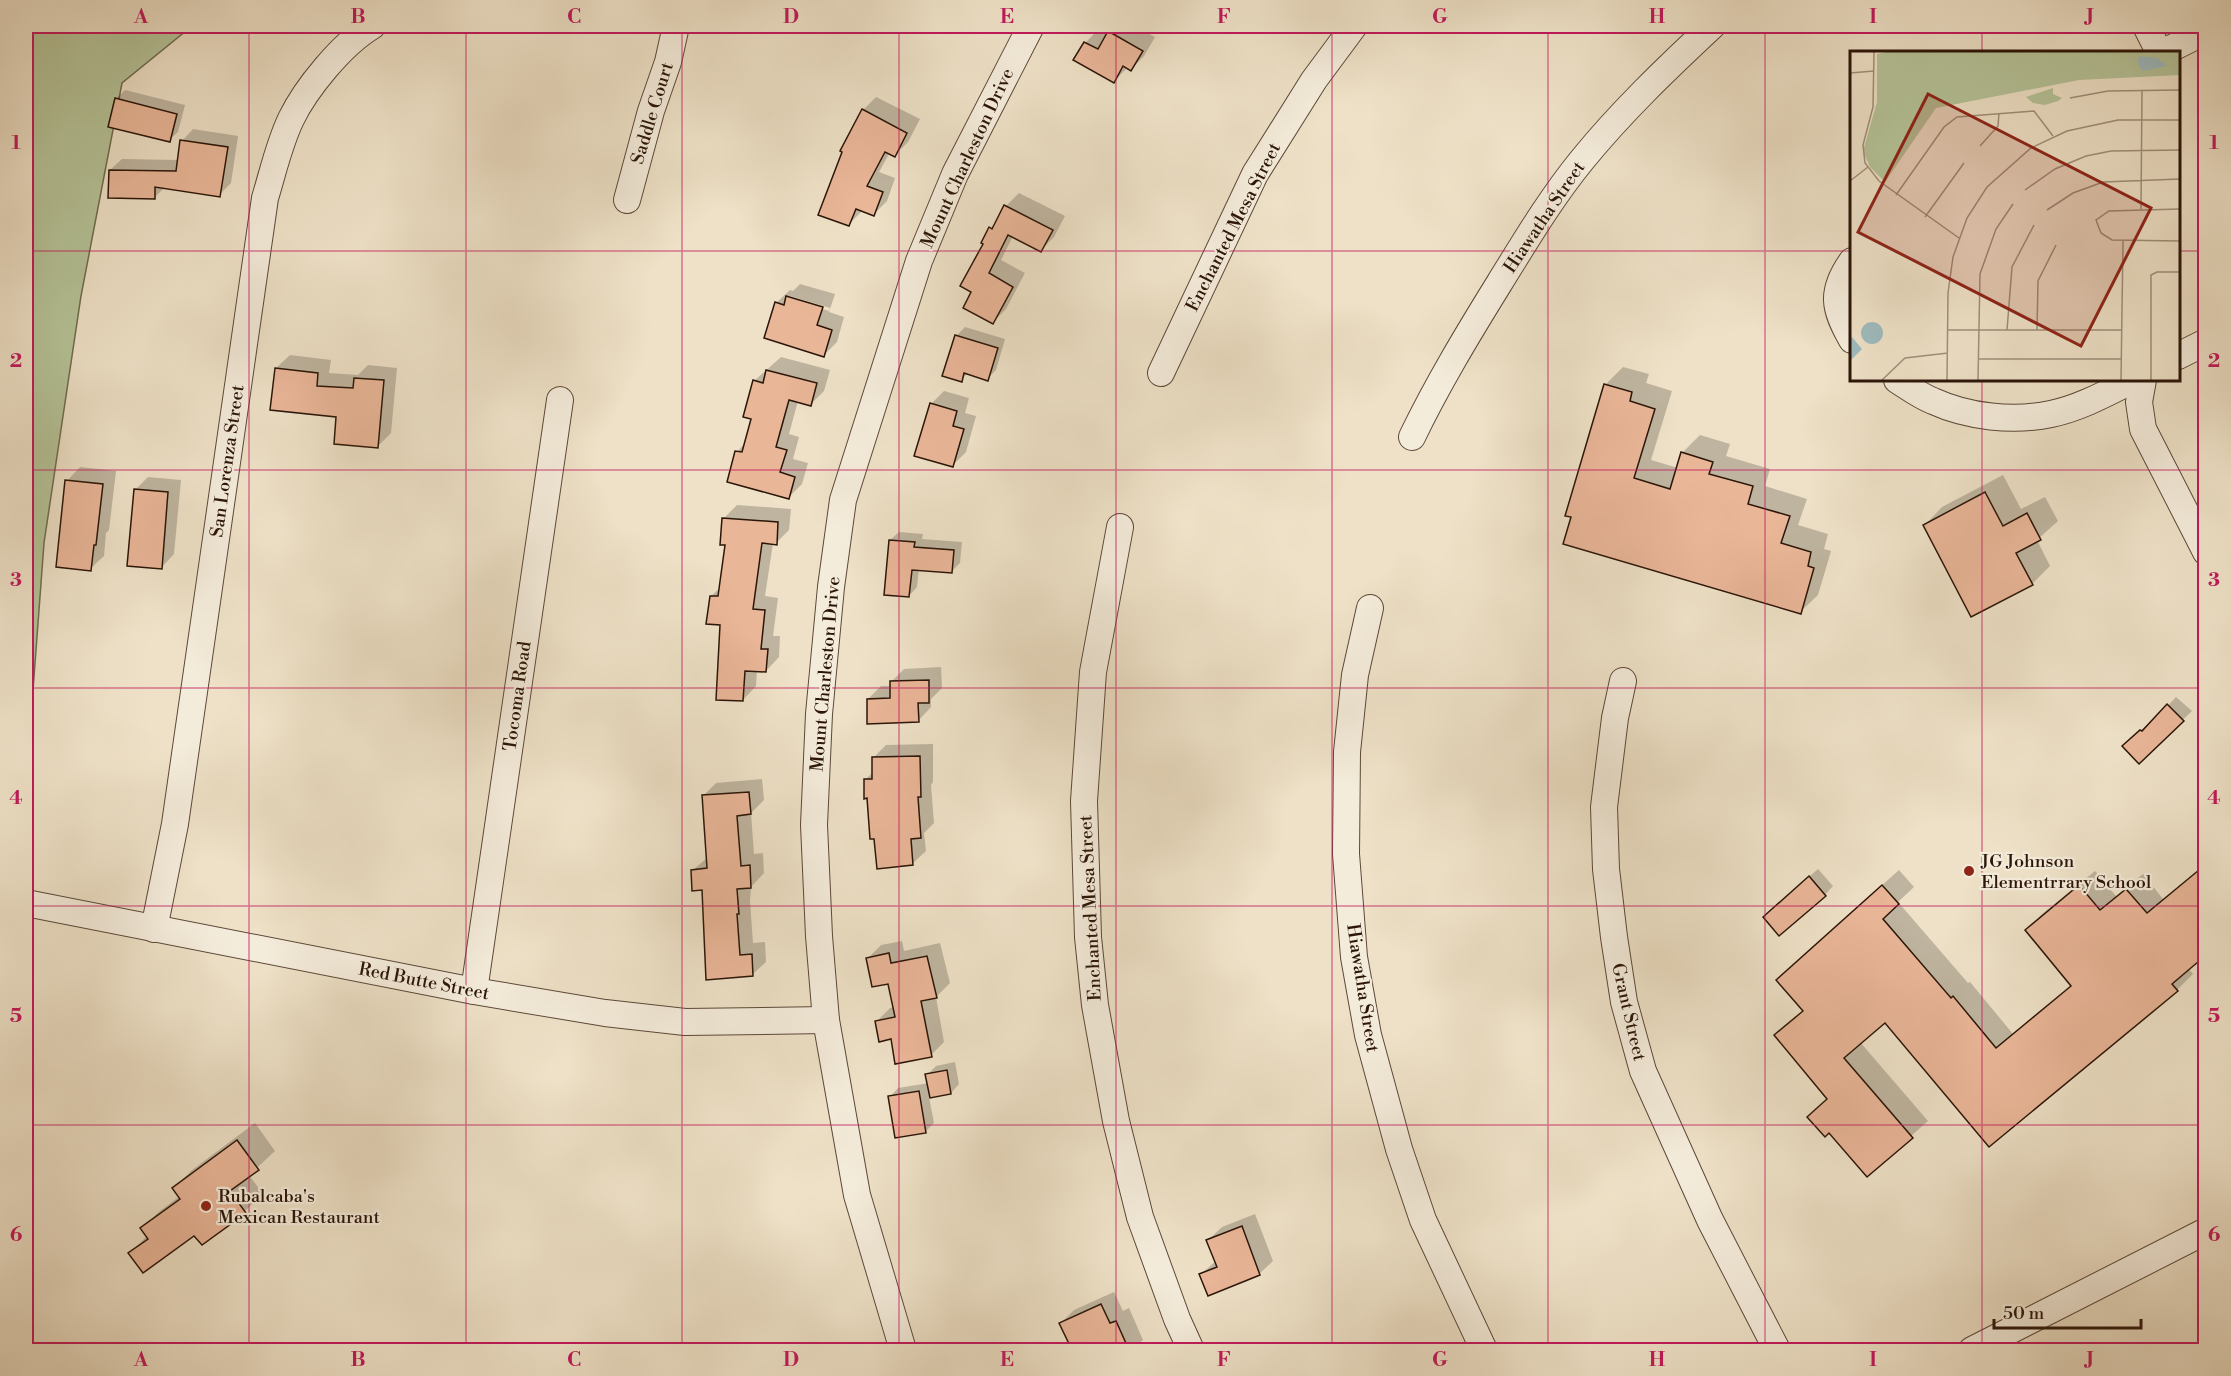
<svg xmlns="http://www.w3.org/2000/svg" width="2231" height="1376" font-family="'Libre Bodoni',serif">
<rect width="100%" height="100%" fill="#eee1c7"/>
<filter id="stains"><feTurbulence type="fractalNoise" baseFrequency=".00333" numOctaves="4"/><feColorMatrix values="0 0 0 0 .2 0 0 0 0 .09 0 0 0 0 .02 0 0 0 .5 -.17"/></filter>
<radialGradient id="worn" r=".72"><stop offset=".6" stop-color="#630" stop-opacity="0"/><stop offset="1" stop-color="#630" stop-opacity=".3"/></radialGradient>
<path fill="#b5c398" stroke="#706c50" stroke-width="1.5" d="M26,26h166l-70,57 -41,213 -37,247 -18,241z"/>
<g fill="#0003" fill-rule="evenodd">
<path d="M1116,26h19l20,11 -11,19 -13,13 -4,-1 -13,13 -29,-38 14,-14 9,6z"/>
<path d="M125,90l60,15 -7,27 -9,8 -53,-41z"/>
<path d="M876,97l44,22 -12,23 -13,13 -5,-3 -11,20 16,6 -8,23 -13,13 -12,-3 -13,13 14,-114z"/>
<path d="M193,129l45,7 -7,47 -12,12 -54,-8 -11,11 -44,-28 12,-11 57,1 3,-19z"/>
<path d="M1019,193l46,23 -11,21 -13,13 -28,-14 -12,24 24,13 -19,36 -13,13 -20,-30 17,-64 9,-8 7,-14z"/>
<path d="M800,284l35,10 -6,18 15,5 -7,25 -13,13 -48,-52 14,-13 3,1zM790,296l40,12 -1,3 -41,-13z"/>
<path d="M965,327l40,12 -9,31 -9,9 -19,-6 -7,7 -5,-44z"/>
<path d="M290,355l41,5 -2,13 29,2 10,-10 29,3 -6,65 -13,13 -102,-78z"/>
<path d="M781,357l49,13 -6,21 -13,13 -13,-3 -9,33 10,3 -6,22 15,4 -6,21 -14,14 -51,-46 9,-10 7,-24 1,-37z"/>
<path d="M1623,367l26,7 -3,9 26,8 -21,69 27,8 4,-15 18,-18 30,9 -4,12 44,13 -5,17 42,13 -9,26 30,9 -4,15 7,2 -13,44 -18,17 -235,-69 40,-158z"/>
<path d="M944,391l25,7 -4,15 11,3 -10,36 -14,14 -21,-62z"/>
<path d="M80,467l36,4 -7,59 -3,3 -2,23 -14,13 -23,-88z"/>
<path d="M2003,475l18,34 24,-12 13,24 -21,19 13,26 -18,18 -107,-59 17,-18z"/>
<path d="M148,477l33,3 -7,74 -13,14 -26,-78z"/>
<path d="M737,505l54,4 -2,21 -13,13h-3l-8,53 13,2 -5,38h7l-1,21 -13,14 -9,-1 -1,16 -13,14 -21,-76 -11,-28 10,-9 5,-43 -2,-26z"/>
<path d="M899,532l24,2 -1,5 40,3 -2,21 -8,8 -33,-2 -2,18 -8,9 -19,-56z"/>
<path d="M941,667l1,21 -11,11v8l-13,14 -50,-22 13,-13h10v-4l13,-13z"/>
<path d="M2176,697l16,14 -53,51 -6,-24 17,-16 1,2z"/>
<path d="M933,744v38l-2,3 3,38 -10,10 2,18 -14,13 -47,-84 8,-8v-14l13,-13z"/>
<path d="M762,779l2,21 -13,13 3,41 9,-1 1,20 -13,14 -1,14 3,42 12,-1 1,20 -14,13 -45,3 -4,-90 -10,-18 15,-13 -5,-61 13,-13z"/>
<path d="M2206,864v90l-18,14 5,6 -16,16 -188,155 -104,-124 -25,21 68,79 -61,54 -38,-77 -53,-62 28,-27 -10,-45 105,-94 15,17 -16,15 70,81 2,-1 43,52 59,-49 -45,-55 15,-16 53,-43 21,25 27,-22 20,25z"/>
<path d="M1818,869l15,17 -8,9 -52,13z"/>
<path d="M902,941l2,10 36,-8 10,40 -14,14 8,45 -13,13 -39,-17 -15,-17 13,-13 4,-1 -5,-25 -21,-24 13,-13z"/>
<path d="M955,1062l4,22 -8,9 -22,4 5,26 -9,9 -35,-35 8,-9 31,-5 -2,-8 9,-9z"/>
<path d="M255,1123l20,28 -26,24 14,19 -18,17 -50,22 -65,20 17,-17 -5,-8 18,-17 20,-15 -6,-8 18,-18z"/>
<path d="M1255,1214l18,47 -14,13h-58l15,-13 -8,-21 14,-13z"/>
<path d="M1114,1292l9,19 6,-3 14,32 -11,10h-59l-12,-27 13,-13z"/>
</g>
<g fill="#e9b698" stroke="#2b1508" stroke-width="1.5">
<path d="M1108,31l35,20 -12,20 -8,-5 -9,17 -41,-23 11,-18 14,7z"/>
<path d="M115,98l62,16 -7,28 -62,-15z"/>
<path d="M862,109l45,24 -12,24 -10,-5 -18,34 16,6 -9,24 -18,-7 -7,17 -31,-11 24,-63 -2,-1z"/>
<path d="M180,140l48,7 -8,50 -65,-10v12l-47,-1 1,-28 67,1z"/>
<path d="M1004,205l49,25 -12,22 -33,-17 -19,38 24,14 -20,37 -30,-16 8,-16 -11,-6 23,-42 -2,-1 8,-16 3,2z"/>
<path d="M786,296l37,11 -6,18 15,5 -8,27 -60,-19 11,-36 9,3z"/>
<path d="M955,335l43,13 -10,33 -24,-8 -2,9 -20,-6z"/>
<path d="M275,368l43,5 -1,13 36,2 1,-10 30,2 -6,68 -44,-4 2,-27 -66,-7z"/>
<path d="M766,370l51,13 -6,23 -22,-6 -13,47 11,3 -7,22 15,5 -6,22 -62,-17 8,-31 7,1 9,-33 -8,-2 10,-37 10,3z"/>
<path d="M1604,384l28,8 -2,9 25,8 -21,69 36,11 11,-37 32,10 -4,12 44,12 -5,18 42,12 -9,27 30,9 -3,14 6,2 -13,46 -238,-70 8,-27 -6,-1z"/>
<path d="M930,403l27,8 -4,15 11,3 -11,38 -39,-11z"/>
<path d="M65,480l38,4 -7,61h-2l-3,26 -35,-4z"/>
<path d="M134,489l34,3 -6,77 -35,-3z"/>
<path d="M1985,492l18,34 24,-13 14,27 -25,13 17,32 -62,32 -48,-92z"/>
<path d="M722,518l56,4 -1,23 -15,-2 -9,66 12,1 -4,39h7l-2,23 -21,-1 -2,30 -27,-1 4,-75 -14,-1 4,-28h8l7,-51h-5z"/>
<path d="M889,540l26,2 -1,5 40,3 -2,23 -40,-3 -3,27 -25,-2z"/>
<path d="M929,680v23h-11l1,19 -52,2v-25l23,-1v-17z"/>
<path d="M2167,704l17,17 -45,43 -17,-18 18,-16 2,1z"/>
<path d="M920,756l1,41h-3l3,41 -10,1 2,26 -36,4 -3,-30h-4l-3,-41 -3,1v-20h8v-22z"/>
<path d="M749,792l2,22 -14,2 4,50 9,-1 1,23 -14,1 2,25h-2l3,41 12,-1 1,22 -47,4 -4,-90 -10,1 -1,-21 16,-2 -5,-73z"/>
<path d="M2205,865v91l-33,28 6,7 -189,156 -104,-124 -41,35 69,80 -46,39 -38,-44 -4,4 -18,-20 20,-18 -53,-64 29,-24 -27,-31 106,-95 17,19 -16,15 68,79 2,-2 43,52 75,-62 -46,-56 54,-45 21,25 26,-21 21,24z"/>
<path d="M1809,876l17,20 -47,40 -16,-19z"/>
<path d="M889,953l2,10 36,-7 10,42 -16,3 11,56 -37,7 -4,-25 -12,3 -4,-21 20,-4 -7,-33 -16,3 -6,-29z"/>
<path d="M947,1070l4,24 -21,4 -5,-24z"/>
<path d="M919,1091l7,42 -31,5 -7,-42z"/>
<path d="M237,1140l22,30 -29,21 16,22 -44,32 -8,-9 -51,37 -15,-20 20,-14 -8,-11 40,-29 -8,-11z"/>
<path d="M1242,1226l18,49 -52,21 -9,-22 18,-7 -11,-27z"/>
<path d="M1101,1304l9,19 6,-2 13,29h-57l-13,-27z"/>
</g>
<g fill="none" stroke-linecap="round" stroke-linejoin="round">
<g stroke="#5c4838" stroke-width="28">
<g id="minor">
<path d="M2146,26l13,26"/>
<path d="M2164,52l42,-21"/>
<path d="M627,200l24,-89 17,-49 8,-36"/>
<path d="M1852,261c-22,31 -18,48 0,79"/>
<path d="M2178,356l28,-14"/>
<path d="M1161,373l94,-199 59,-94 40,-54"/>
<path d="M1897,380c11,7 23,16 36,21 35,16 80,21 118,13 29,-6 56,-21 82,-34"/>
<path d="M2143,380l-4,22 4,27 63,123"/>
<path d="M1412,437c26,-54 57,-105 88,-155 26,-42 51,-84 82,-122 39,-48 85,-92 130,-134"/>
<path d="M1120,527l-27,145 -9,129 4,136 7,68 21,116 24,96 37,102 14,31"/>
<path d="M1370,608l-15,67 -8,77 -1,102 8,103 14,78 31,114 24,71 61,130"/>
<path d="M1623,681l-8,37 -11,89 2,62 8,68 10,65 19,69 67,149 67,130"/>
<path d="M26,903l448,88 131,22 80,9 141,-2"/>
<path d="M154,929l21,-105 90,-626c8,-26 14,-54 26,-79 15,-31 51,-75 81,-93"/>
<path d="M474,991l86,-591"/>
<path d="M903,1350l-46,-155 -31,-175 -7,-84 -5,-111 5,-111 12,-127 12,-87 76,-239 36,-87 76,-148"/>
<path d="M1972,1350l234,-119"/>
</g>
</g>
<use href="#minor" stroke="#f4ecdb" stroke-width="26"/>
</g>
<path fill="none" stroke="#c2185b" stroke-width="1.5" stroke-opacity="0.55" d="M249,26v1324M466,26v1324M682,26v1324M899,26v1324M1116,26v1324M1332,26v1324M1548,26v1324M1765,26v1324M1982,26v26M26,251h1826M2178,251h28M1982,380v970M26,470h2180M26,688h2180M26,906h2180M26,1125h2180"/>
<g fill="#8f2418" stroke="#f4ecdb" stroke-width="2">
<circle cx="1969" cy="871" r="6"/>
<circle cx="206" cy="1206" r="6"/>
</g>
<g text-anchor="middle" stroke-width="4.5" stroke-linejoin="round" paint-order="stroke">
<g font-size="18" fill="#2b1508" stroke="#f4ecdb">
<text transform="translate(652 113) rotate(-73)" y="6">Saddle Court</text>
<text transform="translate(967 158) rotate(-65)" y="6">Mount Charleston Drive</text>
<text transform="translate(1544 217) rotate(-56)" y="6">Hiawatha Street</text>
<text transform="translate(1233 227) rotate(-63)" y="6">Enchanted Mesa Street</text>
<text transform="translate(227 461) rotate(-82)" y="6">San Lorenza Street</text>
<text transform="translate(825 674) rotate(-85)" y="6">Mount Charleston Drive</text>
<text transform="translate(517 696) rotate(-82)" y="6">Tocoma Road</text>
<text transform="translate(1090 908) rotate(-93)" y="6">Enchanted Mesa Street</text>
<text transform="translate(424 981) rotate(11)" y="6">Red Butte Street</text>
<text transform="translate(1363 988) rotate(81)" y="6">Hiawatha Street</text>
<text transform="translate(1629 1012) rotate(77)" y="6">Grant Street</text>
</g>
<g font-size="18" fill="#2b1508" stroke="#f4ecdb" text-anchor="start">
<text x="1981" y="867">JG Johnson<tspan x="1981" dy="21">Elementrrary School</tspan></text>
<text x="218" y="1202">Rubalcaba's<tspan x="218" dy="21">Mexican Restaurant</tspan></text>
</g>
</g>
<g transform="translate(1850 51)">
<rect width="330" height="330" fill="#eee1c7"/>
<path d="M36,1h294v23l-101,5 -143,28 -51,74 -15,-15 -7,-16 14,-49v-48zM203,37v6l9,4 -4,3 -13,4 -12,-2 -7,-6z" fill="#b5c398"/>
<path d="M290,5l17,2 11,8 -26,5 -5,-10zM11 282a11 11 0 1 1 22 0a11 11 0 1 1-22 0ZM2,286l10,12 -12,12v-23z" fill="#9ebbbf"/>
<path fill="none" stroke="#a08f7b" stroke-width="1.5" d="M24,1l-1,55 -10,38 2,18 14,18 80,57M0,22l24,-2M220,47l38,-7 72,-1M130,95l18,-20 1,-13M0,130l18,-14M175,139l30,-21 31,-13 25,-5 69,-1M46,144l48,-68 13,-10 77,-6 19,25M291,158l1,-119M330,158l-71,2 -13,9 5,13 11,7 68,1M197,159l26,-17 30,-11 77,-3M75,166l39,-54M98,279h173M157,279l5,-63 22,-42M187,279l1,-49 18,-36M128,308h143M32,329l23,-22 43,-5M97,329l1,-87 5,-36 14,-39 20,-31 44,-39 36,-17 51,-11h62M128,329l2,-106 16,-45 17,-25M271,329l2,-139M301,329v-105l6,-3h23"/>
<path fill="#8f2418" fill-opacity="0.15" stroke="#8f2418" stroke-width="3" d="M78,43l223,114 -70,138 -223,-114z"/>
<rect width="330" height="330" fill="none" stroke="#2b1508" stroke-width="3"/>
</g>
<rect width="2231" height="1376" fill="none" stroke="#eee1c7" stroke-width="66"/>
<path d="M1994 1319v9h147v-9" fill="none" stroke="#2b1508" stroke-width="3"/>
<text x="2003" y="1319" font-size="18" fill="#2b1508" stroke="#f4ecdb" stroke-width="4.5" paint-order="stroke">50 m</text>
<rect x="33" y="33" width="2165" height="1310" fill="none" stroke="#c2185b" stroke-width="2"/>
<g font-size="20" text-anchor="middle" font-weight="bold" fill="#c2185b">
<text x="141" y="23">A</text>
<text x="358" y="23">B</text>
<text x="574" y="23">C</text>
<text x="791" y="23">D</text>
<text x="1007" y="23">E</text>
<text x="1224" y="23">F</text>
<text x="1440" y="23">G</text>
<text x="1657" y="23">H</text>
<text x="1873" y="23">I</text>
<text x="2090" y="23">J</text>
<text x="16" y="149">1</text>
<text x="2214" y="149">1</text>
<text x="16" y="367">2</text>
<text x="2214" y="367">2</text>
<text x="16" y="586">3</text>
<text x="2214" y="586">3</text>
<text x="16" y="804">4</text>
<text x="2214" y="804">4</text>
<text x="16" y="1022">5</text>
<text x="2214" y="1022">5</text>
<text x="16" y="1241">6</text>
<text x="2214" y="1241">6</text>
<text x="141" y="1366">A</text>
<text x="358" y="1366">B</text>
<text x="574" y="1366">C</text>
<text x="791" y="1366">D</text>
<text x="1007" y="1366">E</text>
<text x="1224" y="1366">F</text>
<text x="1440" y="1366">G</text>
<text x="1657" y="1366">H</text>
<text x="1873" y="1366">I</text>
<text x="2090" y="1366">J</text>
</g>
<rect width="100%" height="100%" filter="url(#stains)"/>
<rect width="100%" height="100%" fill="url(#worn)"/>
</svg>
